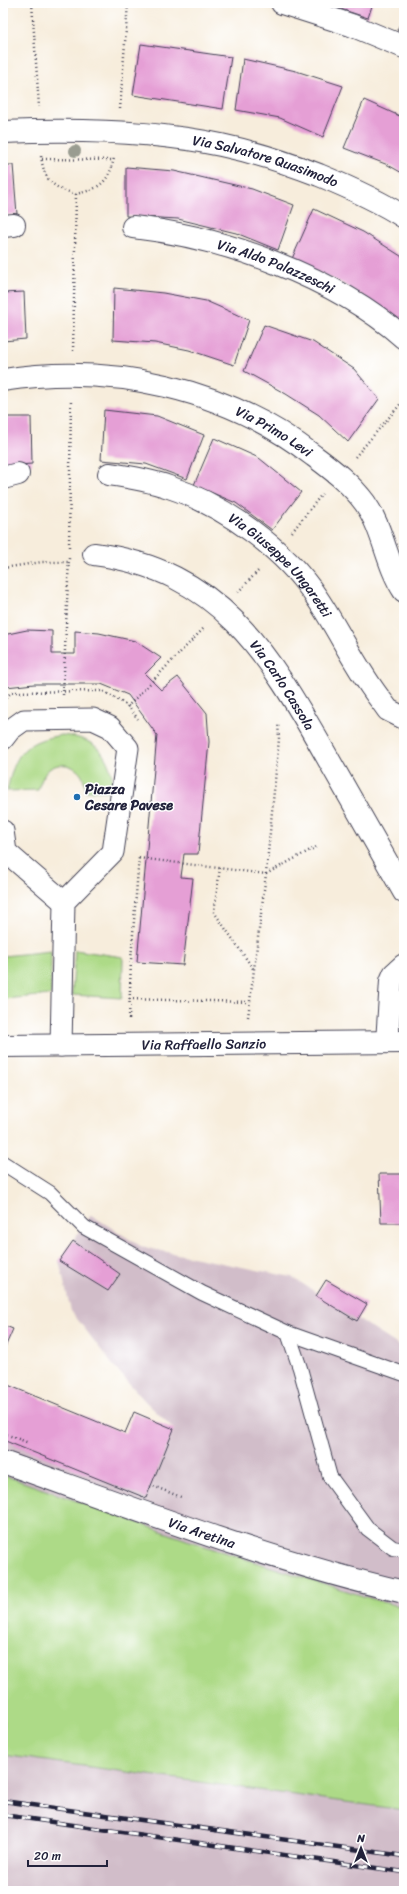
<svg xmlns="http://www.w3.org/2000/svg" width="407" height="1894" font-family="Sriracha,sans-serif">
<rect width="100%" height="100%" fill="#fff"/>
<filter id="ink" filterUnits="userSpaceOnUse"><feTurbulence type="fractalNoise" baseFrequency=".025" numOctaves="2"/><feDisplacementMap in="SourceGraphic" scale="8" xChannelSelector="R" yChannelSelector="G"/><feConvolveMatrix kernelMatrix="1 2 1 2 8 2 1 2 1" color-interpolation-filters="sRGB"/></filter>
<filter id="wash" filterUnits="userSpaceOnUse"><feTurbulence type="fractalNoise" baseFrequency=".012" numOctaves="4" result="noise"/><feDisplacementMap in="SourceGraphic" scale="16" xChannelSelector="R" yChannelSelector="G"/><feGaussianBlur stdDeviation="0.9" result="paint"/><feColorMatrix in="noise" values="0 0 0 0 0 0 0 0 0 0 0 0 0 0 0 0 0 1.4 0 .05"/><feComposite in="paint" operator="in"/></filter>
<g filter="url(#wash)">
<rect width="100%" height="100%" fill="#f7eddc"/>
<path fill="#d1bdc9" d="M91,1215l51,32 150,30 112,72v542h-401v-451l153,31 18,-42 -29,-28 -33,-37 -41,-53 -12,-50z"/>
<g fill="#adda87" stroke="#687e61">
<path d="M62,735c38,4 47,20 53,56h-29c-1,-4 -1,-9 -3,-13 -6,-13 -23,-18 -35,-8 -5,5 -8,13 -10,20l-31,1c8,-37 16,-50 55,-56z"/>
<path d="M75,950l48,7 -1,41 -50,-3z"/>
<path d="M51,951v44l-48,4v-43z"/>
<path d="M3,1475l198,70 181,57 22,5v203l-401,-55z"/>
</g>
<g id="blocks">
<g fill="#e59fd5">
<path d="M322,3h51l-5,15z"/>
<path d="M404,16v17l-7,-3z"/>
<path d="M3,40h1l3,50h-4z"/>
<path d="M141,44l90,13 -8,52 -90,-14z"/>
<path d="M243,59l53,12 47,15 -20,51 -43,-19 -44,-8z"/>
<path d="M364,100l40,18v56l-16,-9 -44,-17z"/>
<path d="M3,165h10l4,49 -14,1z"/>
<path d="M126,167l48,4 78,18 42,16 -16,45 -42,-17 -58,-14 -52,-3z"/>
<path d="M314,209l49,23 41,26v64l-62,-39 -51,-22z"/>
<path d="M114,288l49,5 43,8 43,19 -15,45 -45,-15 -34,-7 -42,-3z"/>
<path d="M24,292l2,47 -23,2v-48z"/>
<path d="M264,325l49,17 41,27 25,30 -31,43 -29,-27 -33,-21 -42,-23z"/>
<path d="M104,410l53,6 47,19 -17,44 -41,-15 -45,-4z"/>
<path d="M3,417h28l1,47 -29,2z"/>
<path d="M214,438l45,20 42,34 -29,38 -36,-27 -42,-18z"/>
<path d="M27,630l25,1v23h23v-23l24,2 36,8 26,17 -16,16 16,16 17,-13 29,36 2,29 -11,112h-14l-3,23 12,1 -10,87 -46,-3 20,-227 -29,-40 -27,-11h-67l-28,3 -3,3v-55z"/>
<path d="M379,1174h25v49h-23z"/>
<path d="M73,1241l47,33 -12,17 -49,-30z"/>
<path d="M326,1280l41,24 -10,17 -41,-25z"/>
<path d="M3,1325l10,4 -10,23z"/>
<path d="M3,1383l122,50 9,-21 40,17 -28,69 -143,-58z"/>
</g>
</g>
</g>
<g filter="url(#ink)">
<use href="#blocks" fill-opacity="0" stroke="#424053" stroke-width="1"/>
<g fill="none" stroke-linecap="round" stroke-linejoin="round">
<g stroke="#424053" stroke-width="16">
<g id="service">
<path d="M3,1163l47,30 34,34 118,66 86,40 116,41"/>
<path d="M288,1333l12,35 30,109 38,52 25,19 11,2"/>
</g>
</g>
<g stroke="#424053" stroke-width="23">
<g id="pedestrian">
<path d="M3,739l7,-9 14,-10 69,-1 17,8 18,21 -15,104 -49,50 -3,144"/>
<path d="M3,831l3,21 58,50"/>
</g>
</g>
<g stroke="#424053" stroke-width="24">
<g id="minor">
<path d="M282,3l69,22 53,22"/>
<path id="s1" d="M3,132c72,-3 147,-2 218,13 33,7 67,18 98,30 29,12 59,25 85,42"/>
<path d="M3,226l11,-1"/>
<path id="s2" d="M133,227c91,10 202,50 271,111"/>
<path id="s3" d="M3,380c109,-17 223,8 311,76 19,14 37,28 51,47 19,27 21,61 39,88"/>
<path id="s4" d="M109,474c21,3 40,6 60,13 55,18 116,62 148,111 23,34 40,73 66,105l5,7 16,8"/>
<path d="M3,478l15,-4"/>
<path id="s5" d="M94,554c126,16 174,99 232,201 26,45 52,91 78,137"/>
<path d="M387,1042l4,-61 3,-7 10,-9"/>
<path id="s6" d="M3,1046l401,-4"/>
</g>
</g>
<g stroke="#424053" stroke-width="24">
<g id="tertiary">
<path id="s7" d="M3,1462c132,47 264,98 401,130"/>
</g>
</g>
<g stroke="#424053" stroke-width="2.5" stroke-dasharray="1 3" stroke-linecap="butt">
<path d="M32,3l7,104"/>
<path d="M120,109l8,-106"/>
<path d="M41,156c3,25 12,32 35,38"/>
<path d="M42,159l72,1"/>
<path d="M73,351l3,-157c23,-5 34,-12 38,-37"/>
<path d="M355,457l49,-57"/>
<path d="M292,532l30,-38"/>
<path d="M69,547l2,-147"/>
<path d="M3,568l39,-6h28"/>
<path d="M238,592l22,-23"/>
<path d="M63,695l6,-137"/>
<path d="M3,700l9,-8 91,-1 25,15 10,13"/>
<path d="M127,707l78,-80"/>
<path d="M139,858l127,16 50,-27"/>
<path d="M220,868l-6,44 40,58"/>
<path d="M129,999l120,3"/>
<path d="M248,1017l18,-143 13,-135 -1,-16"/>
<path d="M129,1019l2,-59 8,-104"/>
<path d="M3,1433l26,10"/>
<path d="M150,1487l3,-1 28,11"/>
</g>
<use href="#service" stroke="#fff" stroke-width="14"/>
<use href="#pedestrian" stroke="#fff" stroke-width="21"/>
<use href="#minor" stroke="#fff" stroke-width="22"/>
<use href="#tertiary" stroke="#fff" stroke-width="22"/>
<g stroke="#22223b" stroke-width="4.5">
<g id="rail">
<path d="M3,1801l401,55"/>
<path d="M3,1815l401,57"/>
</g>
</g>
<use href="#rail" stroke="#fff" stroke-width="3" stroke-dasharray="9" stroke-linecap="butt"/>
</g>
<circle fill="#999c90" cx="75" cy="151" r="6"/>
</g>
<circle fill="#1f6fb2" stroke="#fff" stroke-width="1.5" cx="77" cy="797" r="4"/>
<g text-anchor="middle" stroke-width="3" stroke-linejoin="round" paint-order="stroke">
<g font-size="14" fill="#22223b" stroke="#fff">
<text dy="5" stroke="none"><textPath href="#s1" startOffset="266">Via Salvatore Quasimodo</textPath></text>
<text dy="5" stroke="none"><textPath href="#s2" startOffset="149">Via Aldo Palazzeschi</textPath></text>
<text dy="5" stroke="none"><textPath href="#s3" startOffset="282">Via Primo Levi</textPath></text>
<text dy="5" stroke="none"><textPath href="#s4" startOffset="200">Via Giuseppe Ungaretti</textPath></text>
<text dy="5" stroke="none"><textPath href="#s5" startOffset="239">Via Carlo Cassola</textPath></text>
<text dy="5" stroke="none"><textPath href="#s6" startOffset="201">Via Raffaello Sanzio</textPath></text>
<text dy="5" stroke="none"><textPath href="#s7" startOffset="211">Via Aretina</textPath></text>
</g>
<g font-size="14" font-weight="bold" fill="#22223b" stroke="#fff" text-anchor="start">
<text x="85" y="794">Piazza<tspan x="85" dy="16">Cesare Pavese</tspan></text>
</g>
</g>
<rect width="407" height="1894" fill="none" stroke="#fff" stroke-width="16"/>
<g transform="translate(361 1848)" stroke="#ffffff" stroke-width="3" paint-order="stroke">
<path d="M0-3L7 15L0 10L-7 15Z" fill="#22223b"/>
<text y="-6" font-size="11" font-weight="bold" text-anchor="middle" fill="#22223b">N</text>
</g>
<path d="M28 1860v6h79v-6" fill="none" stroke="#22223b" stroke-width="2"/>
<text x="34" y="1860" font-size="12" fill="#22223b" stroke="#ffffff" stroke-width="3" paint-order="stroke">20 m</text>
</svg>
